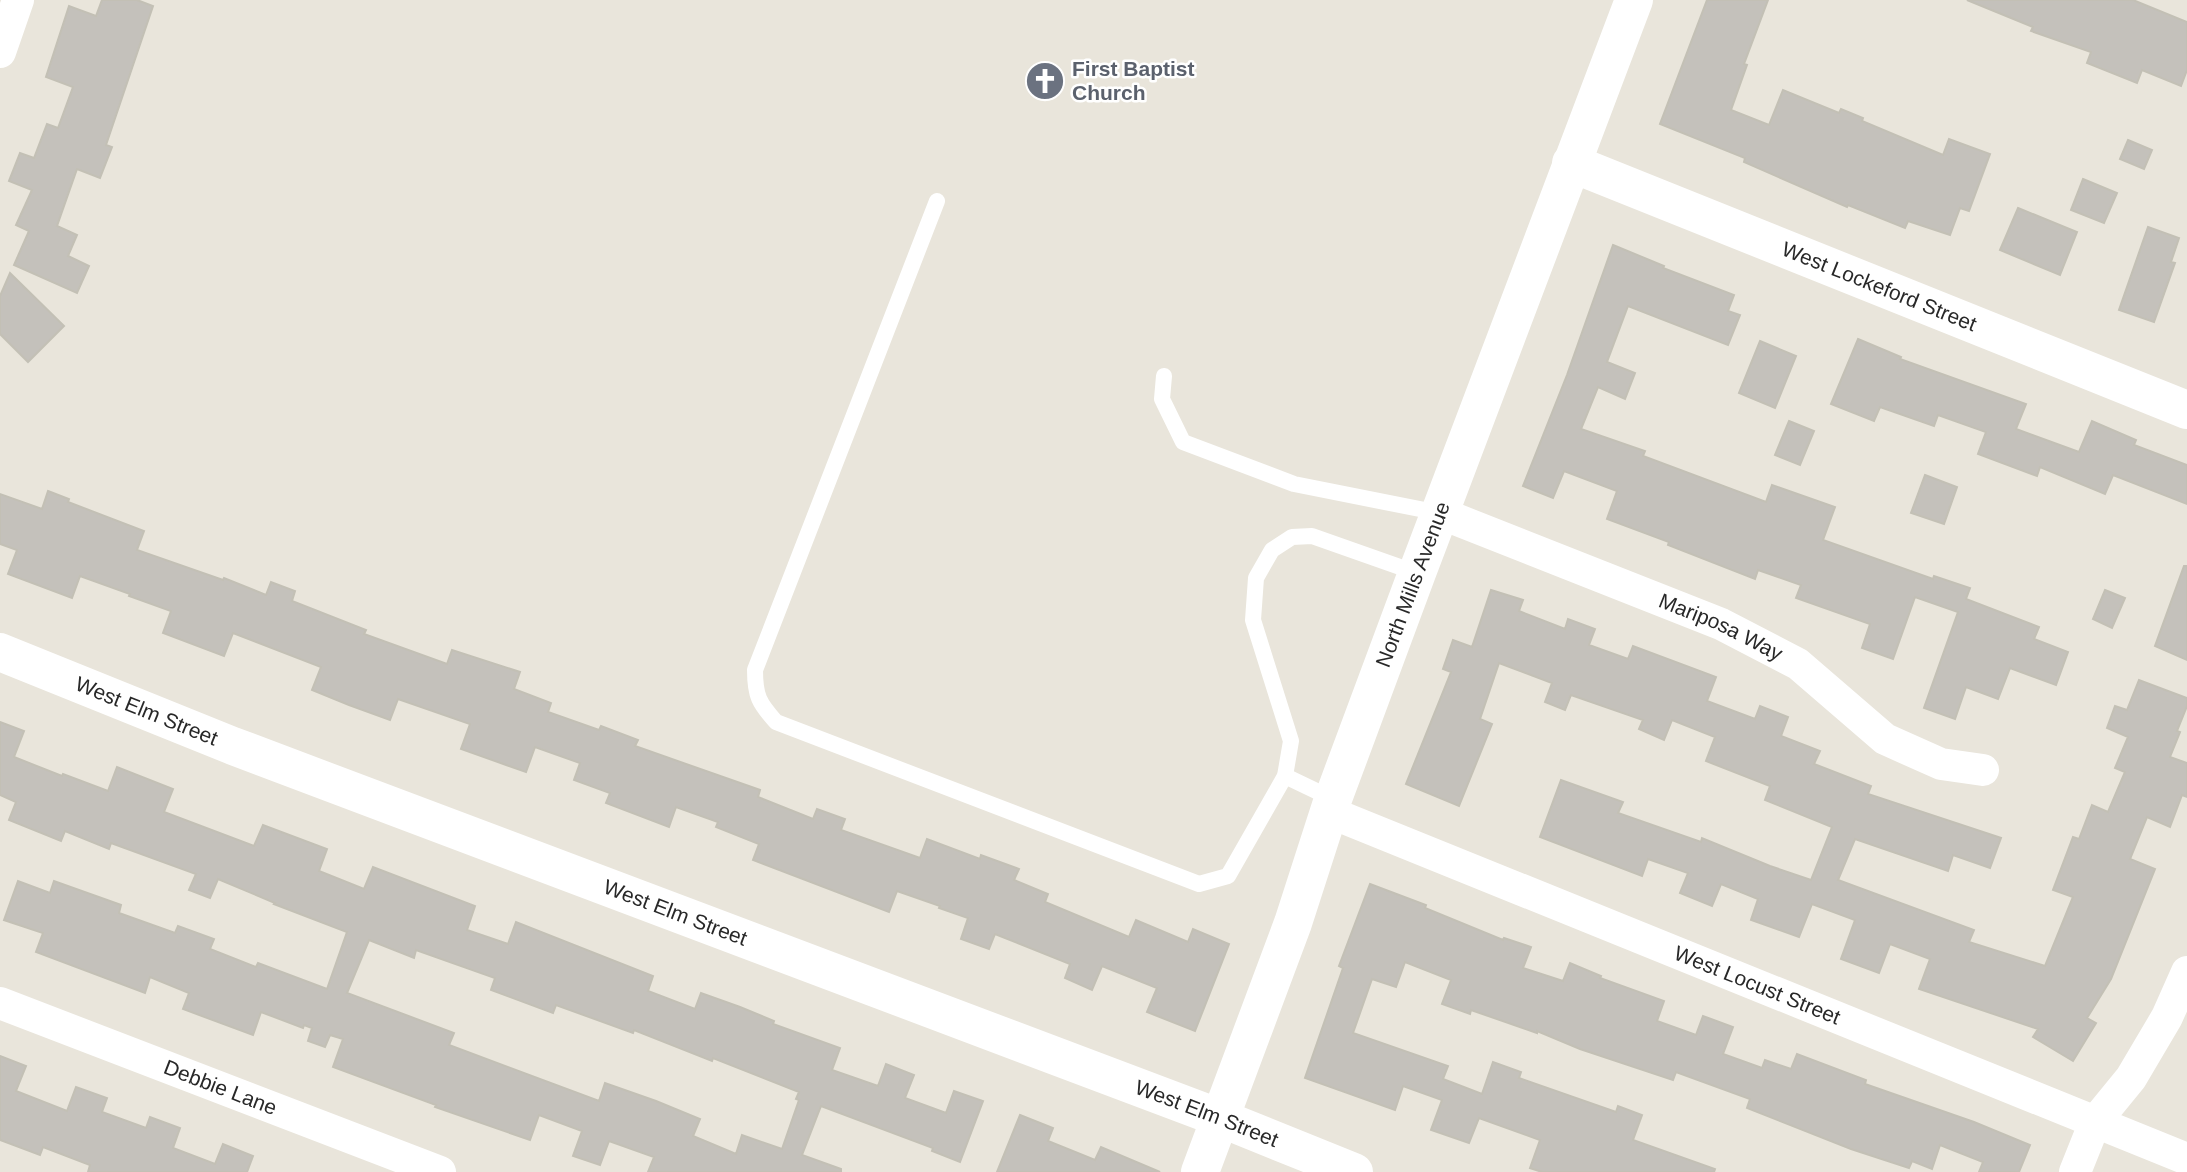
<svg xmlns="http://www.w3.org/2000/svg" width="2187" height="1172" font-family="Arial,sans-serif">
<rect width="100%" height="100%" fill="#e9e5db"/>
<g fill="#c4c1bb" stroke="#c3c0b5" stroke-width="2" fill-rule="evenodd">
<path d="M102,0h35l16,6 -47,139 6,2 -12,31 -23,-9 -20,57 20,9 -9,21 21,10 -12,27 -63,-28 15,-34 -13,-6 16,-35 -23,-9 11,-28 14,5 13,-34 11,4 15,-41 -27,-10 23,-71 27,10z"/>
<path d="M1707,0h61l-24,64 3,1 -16,45 38,15 14,-35 56,23 2,-4 22,9 -1,3 81,34 6,-16 41,15 -21,57 -9,-3 -10,27 -42,-14 -3,7 -57,-23 -1,2 -103,-45 1,-4 -85,-34z"/>
<path d="M1967,0h166l54,22v48l-6,16 -39,-16 -5,13 -50,-20 4,-11 -60,-21 2,-4z"/>
<path d="M2128,140l24,10 -8,19 -24,-10z"/>
<path d="M2083,179l34,14 -13,30 -33,-13z"/>
<path d="M2018,208l59,24 -17,43 -60,-25z"/>
<path d="M2148,227l31,11 -8,24 4,1 -21,59 -35,-12z"/>
<path d="M1613,245l51,21 -1,2 71,27 -6,16 12,4 -12,30 -100,-39 -21,56 28,11 -10,26 -27,-12 -17,42 64,22 -2,5 123,46 6,-17 63,22 -12,33 110,39 1,-3 36,12 -4,11 73,28 -5,12 34,13 -12,33 -46,-17 -12,31 -32,-12 -11,32 -31,-11 34,-96 -43,-15 -22,62 -31,-11 8,-24 -74,-26 5,-13 -43,-15 -3,9 -87,-34 1,-3 -62,-23 10,-28 -53,-20 -11,27 -30,-12 44,-111z"/>
<path d="M10,273l54,53 -36,36 -28,-28v-38z"/>
<path d="M1858,339l43,18 -1,2 126,45 -10,25 63,23 13,-31 44,19 -2,5 53,20v39l-74,-29 -8,19 -65,-27 -3,9 -59,-22 8,-22 -48,-17 -4,11 -54,-19 -6,14 -43,-17z"/>
<path d="M1760,341l36,15 -21,52 -36,-15z"/>
<path d="M1789,421l25,10 -14,34 -25,-10z"/>
<path d="M1925,475l32,12 -13,37 -33,-11z"/>
<path d="M48,491l21,8 -1,3 76,29 -7,19 86,30 1,-2 42,17 5,-13 24,9 -3,10 74,29 -2,4 83,30 5,-14 68,22 -6,17 37,14 -3,9 51,18 2,-4 37,14 -3,6 125,44 -2,7 55,22 4,-10 28,10 -4,11 79,28 7,-19 53,20 1,-4 38,14 -5,11 34,14 -3,8 84,35 7,-17 52,22 5,-13 36,15 -34,87 -48,-19 10,-24 -55,-22 -10,24 -27,-12 5,-14 -75,-30 -6,15 -28,-10 7,-21 -29,-10 1,-2 -43,-15 -8,21 -136,-52 6,-16 -43,-17 2,-5 -42,-15 -7,20 -63,-24 4,-10 -36,-13 6,-17 -45,-16 -9,25 -65,-23 9,-25 -72,-25 -8,21 -41,-15 -37,-15 9,-23 -88,-34 -9,23 -61,-23 8,-22 -42,-15 1,-2 -50,-18 -8,22 -64,-24 9,-24 -17,-6v-50l42,15z"/>
<path d="M2184,566h3v94l-32,-14z"/>
<path d="M1491,590l32,10 -4,11 46,18 3,-10 27,10 -6,16 39,14 5,-13 83,31 -9,24 48,18 5,-13 28,11 -7,19 39,15 -6,13 57,22 -3,8 133,44 -11,30 -37,-13 -5,16 -93,-32 -17,41 136,50 -5,12 76,24 28,-69 -20,-7 20,-53 6,2 13,-34 16,7 17,-40 -10,-4 13,-31 -21,-9 8,-22 12,4 12,-30 48,18v8l-10,25 3,1 -10,25 17,6v34l-5,-2 -12,32 -23,-10 -17,42 25,10 -44,110 -24,39 9,5 -23,38 -40,-24 5,-8 -119,-40 11,-30 -40,-15 -11,29 -38,-14 14,-39 -43,-16 -13,33 -48,-17 7,-21 -37,-15 -9,22 -32,-13 8,-20 -40,-14 -6,17 -102,-39 21,-57 62,22 -5,11 83,29 1,-4 68,28 41,14 21,-53 -67,-27 5,-14 -64,-25 9,-24 -43,-17 -8,20 -25,-11 4,-9 -72,-25 -6,15 -20,-8 7,-19 -53,-20 -19,56 12,5 -33,82 -53,-22 45,-112 -8,-3 10,-29 19,7z"/>
<path d="M2105,590l20,8 -13,30 -19,-9z"/>
<path d="M0,722l24,9 -10,26 48,19 1,-2 45,17 9,-24 56,22 -9,23 90,34 9,-21 64,24 -8,22 45,18 9,-22 102,39 -8,24 41,14 8,-22 137,54 -5,15 47,18 6,-16 39,14 34,14 -1,3 67,24 -8,22 46,16 8,-22 28,11 -9,23 41,15 8,-22 29,10 -23,61 -28,-11 1,-3 -112,-42 -19,49 39,14v3h-193l6,-15 -45,-16 -9,24 -27,-9 9,-25 -43,-16 -9,25 -95,-33 1,-2 -103,-38 10,-28 -13,-4 -5,12 -17,-6 4,-13 -8,-3 -1,3 -42,-16 -8,23 -70,-26 6,-16 -39,-16 -5,16 -109,-41 7,-19 -39,-13 14,-39 32,12 4,-12 67,24 -2,8 56,20 3,-7 36,13 -4,10 46,18 2,-4 69,26 20,-57 -73,-28 1,-1 -57,-24 -8,19 -21,-8 7,-16 -85,-31 -2,6 -44,-18 -4,10 -52,-21 7,-18 -16,-7zM369,940l45,18 2,-8 79,28 -4,12 62,23 3,-8 77,28 1,-3 78,31 1,-3 86,34 -3,7 3,1 -17,49 -40,-14 -6,19 -43,-18 7,-17 -44,-18 -51,-18 -6,18 -150,-56 5,-12 -107,-40z"/>
<path d="M1370,884l56,21 -1,3 78,32 1,-2 27,9 -8,21 40,13 7,-18 31,13 -1,2 64,23 -7,20 39,14 7,-19 30,11 -10,27 39,14 3,-8 26,9 6,-15 69,26 -1,4 109,38 56,23 -11,27h-40l4,-10 -43,-17 -8,24 -20,-8 -3,7 -58,-19 -104,-41 3,-9 -74,-27 -3,8 -93,-31 -43,-18v2l-66,-23 -1,4 -28,-10 9,-24 -46,-18 -9,25 -24,-8 -19,54 95,33 -5,13 39,15 11,-32 28,10 -2,6 97,34 2,-6 24,9 -9,25 82,29 -1,3h-172l-12,-4 10,-28 -61,-22 -10,25 -38,-13 11,-30 -39,-14 -8,24 -90,-32 38,-110 -4,-2z"/>
<path d="M0,1056l26,10 -10,25 51,20 9,-24 31,11 -5,14 44,16 4,-11 30,11 -7,20 42,16 8,-20 30,12 -6,16h-159l2,-7 -47,-18 -3,8 -40,-15z"/>
<path d="M1020,1115l33,13 -5,13 47,19 6,-13 59,25h-163z"/>
</g>
<g fill="none" stroke-linecap="round" stroke-linejoin="round">
<g stroke="#fff" stroke-width="16">
<path d="M937,201l-182,469c0,26 4,33 21,52l423,162 29,-8 57,-100 6,-35 -38,-121 3,-42 16,-28 20,-13 20,-1 105,37"/>
<path d="M1164,376l-2,23 21,43 111,42 146,29"/>
<path d="M1285,776l48,23"/>
</g>
<g stroke="#fff" stroke-width="32">
<path d="M0,52l18,-52"/>
<path id="s1" d="M1440,513l281,111 77,40 87,75 56,25 42,6"/>
<path id="s2" d="M1329,812l858,347"/>
<path id="s3" d="M0,1003l440,169"/>
<path d="M2075,1172l20,-50 36,-44 36,-61 20,-45"/>
</g>
<g stroke="#fff" stroke-width="38">
<path id="s4" d="M1571,163l616,247"/>
<path id="s5" d="M0,652l233,94 987,372 134,54"/>
<path id="s6" d="M1200,1172l93,-249 40,-124 84,-226 217,-573"/>
</g>
</g>
<defs>
<g id="church-disc" transform="scale(2.0125)"><circle r="9.5" fill="#6b7280" stroke="#fff"/><path d="M-1.2-6h2.4v3.5h3.3v2.4h-3.3V6h-2.4V-.1h-3.3v-2.4h3.3Z" fill="#fff"/></g>
</defs>
<g fill-rule="evenodd">
<use href="#church-disc" x="1045" y="81"/>
</g>
<g text-anchor="middle" stroke-width="5" stroke-linejoin="round" paint-order="stroke">
<g font-size="21" font-weight="bold" fill="#5b616d" stroke="#fff" text-anchor="start">
<text x="1072" y="76">First Baptist<tspan x="1072" dy="24">Church</tspan></text>
</g>
<g font-size="21" fill="#282828" stroke="#fff">
<text dy="7" stroke="none"><textPath href="#s4" startOffset="332">West Lockeford Street</textPath></text>
<text dy="7" stroke="none"><textPath href="#s6" startOffset="625">North Mills Avenue</textPath></text>
<text dy="7" stroke="none"><textPath href="#s1" startOffset="303">Mariposa Way</textPath></text>
<text dy="7" stroke="none"><textPath href="#s5" startOffset="158">West Elm Street</textPath></text>
<text dy="7" stroke="none"><textPath href="#s5" startOffset="724">West Elm Street</textPath></text>
<text dy="7" stroke="none"><textPath href="#s2" startOffset="462">West Locust Street</textPath></text>
<text dy="7" stroke="none"><textPath href="#s3" startOffset="236">Debbie Lane</textPath></text>
<text dy="7" stroke="none"><textPath href="#s5" startOffset="1292">West Elm Street</textPath></text>
</g>
</g>
</svg>
